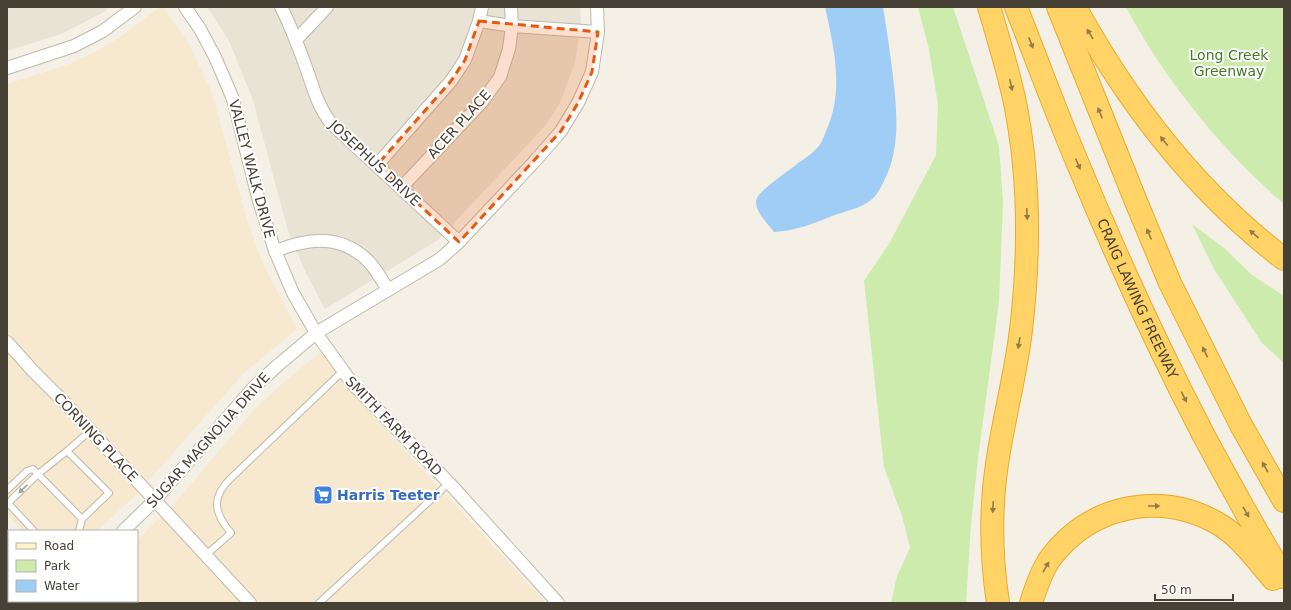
<svg xmlns="http://www.w3.org/2000/svg" width="1291" height="610" font-family="'DejaVu Sans',sans-serif">
<rect width="100%" height="100%" fill="#f4f0e6"/>
<g fill="#e8e3d4">
<path d="M7,7h103l-8,6 -41,21 -54,17z"/>
<path d="M207,7h373l1,14 -6,42 -15,40 -16,24 -106,113 -113,69 -20,-38 -17,-40 -35,-131 -24,-59z"/>
</g>
<g fill="#f7e9d0">
<path d="M160,7h3l25,35 24,51 35,127 16,44 34,65 -54,45 -109,123 -37,34h-74l-16,-17v-430l59,-19 29,-13 27,-16z"/>
<path d="M321,352l43,54 182,197h-455l-1,-2h47v-61l37,-36 78,-92 33,-31z"/>
</g>
<g fill="#ccebac">
<path d="M918,7h35l46,139 4,56 -4,100 -21,156 -7,66 -5,79h-75l6,-27 13,-28 -8,-32 -18,-49 -20,-186 25,-37 47,-89 2,-50 -9,-56z"/>
<path d="M1126,7h158v197c-62,-53 -120,-125 -158,-197z"/>
<path d="M1192,224l32,24 28,27 32,21v67l-22,-20 -48,-74z"/>
</g>
<path fill="#9fcdf5" d="M825,7h58c4,23 7,46 10,69 4,36 8,74 -10,107 -3,6 -7,13 -12,17 -11,9 -26,11 -39,16 -19,8 -38,15 -58,16 -6,-8 -22,-23 -17,-34 3,-8 33,-28 41,-35 8,-5 18,-12 23,-20 2,-4 4,-10 6,-14 17,-40 7,-81 -2,-122z"/>
<g fill="none" stroke-linecap="round" stroke-linejoin="round">
<g stroke="#c0b9a8" stroke-width="8">
<g id="lane">
<path d="M7,490l20,-19 6,-2 49,50 27,-26 -42,-42 24,-21"/>
<path d="M7,502l27,29"/>
<path d="M8,503l30,-29 29,-23"/>
<path d="M79,531l3,-12"/>
<path d="M206,555l25,-22c-17,-20 -20,-35 -1,-54l113,-108"/>
<path d="M319,603l130,-120"/>
</g>
</g>
<g stroke="#c0b9a8" stroke-width="14">
<g id="street">
<path d="M185,7l15,22 15,28 18,42 26,102 16,50 18,42 23,40 36,50 100,103 106,117"/>
<path d="M281,7c11,21 19,44 27,66 6,18 11,35 23,50l128,119"/>
<path d="M479,21l33,5 86,6"/>
<path d="M296,40l31,-33"/>
<path d="M7,68l67,-22 29,-15 32,-24"/>
<path d="M377,165l74,-84 14,-21 14,-39 3,-14"/>
<path d="M401,188l81,-86 18,-25 9,-28 3,-23 -1,-19"/>
<path d="M275,251c29,-11 58,-17 85,3 12,8 20,23 28,36"/>
<path d="M7,342l26,29 31,31 186,201"/>
<path d="M123,531l32,-31 99,-113 23,-21 39,-33 124,-74 19,-17 76,-81 26,-30 17,-28 14,-31 6,-40 -1,-25"/>
</g>
</g>
<g stroke="#d7c893" stroke-width="19">
<g id="secondary">
<path d="M7,543l2,2"/>
<path d="M7,561l2,2"/>
<path d="M7,578l2,2"/>
<path d="M29,601l2,2"/>
<path d="M61,601l2,2"/>
</g>
</g>
<g stroke="#e7ab2d" stroke-width="24">
<g id="highway">
<path d="M989,7c9,30 18,60 25,91 16,76 16,155 7,232 -7,58 -25,115 -28,173 -2,34 0,67 5,100"/>
<path id="s1" d="M1016,7c19,48 37,97 57,145 39,95 82,190 130,282 26,48 52,97 81,143"/>
<path d="M1058,7l79,197 33,79 71,142 43,76"/>
<path d="M1075,7c53,96 121,185 209,252"/>
<path d="M1031,603c5,-16 11,-34 21,-47 40,-51 108,-65 165,-33 23,13 39,36 56,56"/>
</g>
</g>
<use href="#lane" stroke="#fff" stroke-width="6"/>
<use href="#street" stroke="#fff" stroke-width="12"/>
<use href="#secondary" stroke="#fff4c5" stroke-width="17"/>
<use href="#highway" stroke="#ffd366" stroke-width="22"/>
</g>
<defs><path id="oneway-solid" d="M-6-.8H1V-3.2L6.5 0L1 3.2V.8H-6Z"/></defs>
<g fill="#917b49">
<use href="#oneway-solid" transform="translate(1090 34) rotate(-121)"/>
<use href="#oneway-solid" transform="translate(1031 43) rotate(69)"/>
<use href="#oneway-solid" transform="translate(1011 85) rotate(77)"/>
<use href="#oneway-solid" transform="translate(1100 113) rotate(-112)"/>
<use href="#oneway-solid" transform="translate(1164 141) rotate(-129)"/>
<use href="#oneway-solid" transform="translate(1078 164) rotate(67)"/>
<use href="#oneway-solid" transform="translate(1027 214) rotate(88)"/>
<use href="#oneway-solid" transform="translate(1149 234) rotate(-113)"/>
<use href="#oneway-solid" transform="translate(1254 234) rotate(-139)"/>
<use href="#oneway-solid" transform="translate(1019 343) rotate(99)"/>
<use href="#oneway-solid" transform="translate(1205 352) rotate(-116)"/>
<use href="#oneway-solid" transform="translate(1184 397) rotate(63)"/>
<use href="#oneway-solid" transform="translate(1265 467) rotate(-119)"/>
<use href="#oneway-solid" transform="translate(1154 506)"/>
<use href="#oneway-solid" transform="translate(993 507) rotate(93)"/>
<use href="#oneway-solid" transform="translate(1246 512) rotate(60)"/>
<use href="#oneway-solid" transform="translate(1046 567) rotate(-60)"/>
</g>
<use fill="#a3a09a" href="#oneway-solid" transform="translate(23 489) rotate(137)"/>
<path fill="#e8590c" fill-opacity="0.2" stroke="#e8590c" stroke-width="3" stroke-dasharray="8 5" stroke-linejoin="round" d="M479,21l119,11 -6,40 -14,31 -17,28 -102,111 -82,-77 74,-84 14,-21z"/>
<defs>
<g id="supermarket-square" transform="scale(1)"><rect x="-9" y="-9" width="18" height="18" rx="4" fill="#3f7fe0" stroke="#fff"/><path d="M-6-5.5h2.5l.6 2H6L4.5 2H-2.5L-4.4-4H-6ZM-1.5 3.2a1.3 1.3 0 1 0 .1 0ZM3 3.2a1.3 1.3 0 1 0 .1 0Z" fill="#fff"/></g>
</defs>
<g fill-rule="evenodd">
<use href="#supermarket-square" x="323" y="495"/>
</g>
<g text-anchor="middle" stroke-width="4" stroke-linejoin="round" paint-order="stroke">
<g font-size="14" fill="#427d24" stroke="#fff">
<text x="1229" y="60">Long Creek<tspan x="1229" dy="16">Greenway</tspan></text>
</g>
<g font-size="14" fill="#474135" stroke="#fff">
<text transform="translate(459 124) rotate(-48)" y="5">ACER PLACE</text>
<text transform="translate(375 163) rotate(43)" y="5">JOSEPHUS DRIVE</text>
<text transform="translate(252 169) rotate(75)" y="5">VALLEY WALK DRIVE</text>
<text dy="5" stroke="none"><textPath href="#s1" startOffset="316">CRAIG LAWING FREEWAY</textPath></text>
<text transform="translate(394 426) rotate(46)" y="5">SMITH FARM ROAD</text>
<text transform="translate(96 437) rotate(47)" y="5">CORNING PLACE</text>
<text transform="translate(208 440) rotate(-48)" y="5">SUGAR MAGNOLIA DRIVE</text>
</g>
<g font-size="14" font-weight="bold" fill="#366cbe" stroke="#fff" text-anchor="start">
<text x="337" y="500">Harris Teeter</text>
</g>
</g>
<rect width="1291" height="610" fill="none" stroke="#474135" stroke-width="16"/>
<rect x="8" y="530" width="130" height="72" fill="#ffffff" stroke="#b5b3ae"/>
<rect x="16" y="543" width="20" height="6" fill="#fff4c5" stroke="#b5b3ae"/>
<text x="44" y="550" font-size="12" fill="#474135">Road</text>
<rect x="16" y="560" width="20" height="12" fill="#ccebac" stroke="#b5b3ae"/>
<text x="44" y="570" font-size="12" fill="#474135">Park</text>
<rect x="16" y="580" width="20" height="12" fill="#9fcdf5" stroke="#b5b3ae"/>
<text x="44" y="590" font-size="12" fill="#474135">Water</text>
<path d="M1155 594v6h78v-6" fill="none" stroke="#474135" stroke-width="2"/>
<text x="1161" y="594" font-size="12" fill="#474135" stroke="#ffffff" stroke-width="3" paint-order="stroke">50 m</text>
</svg>
